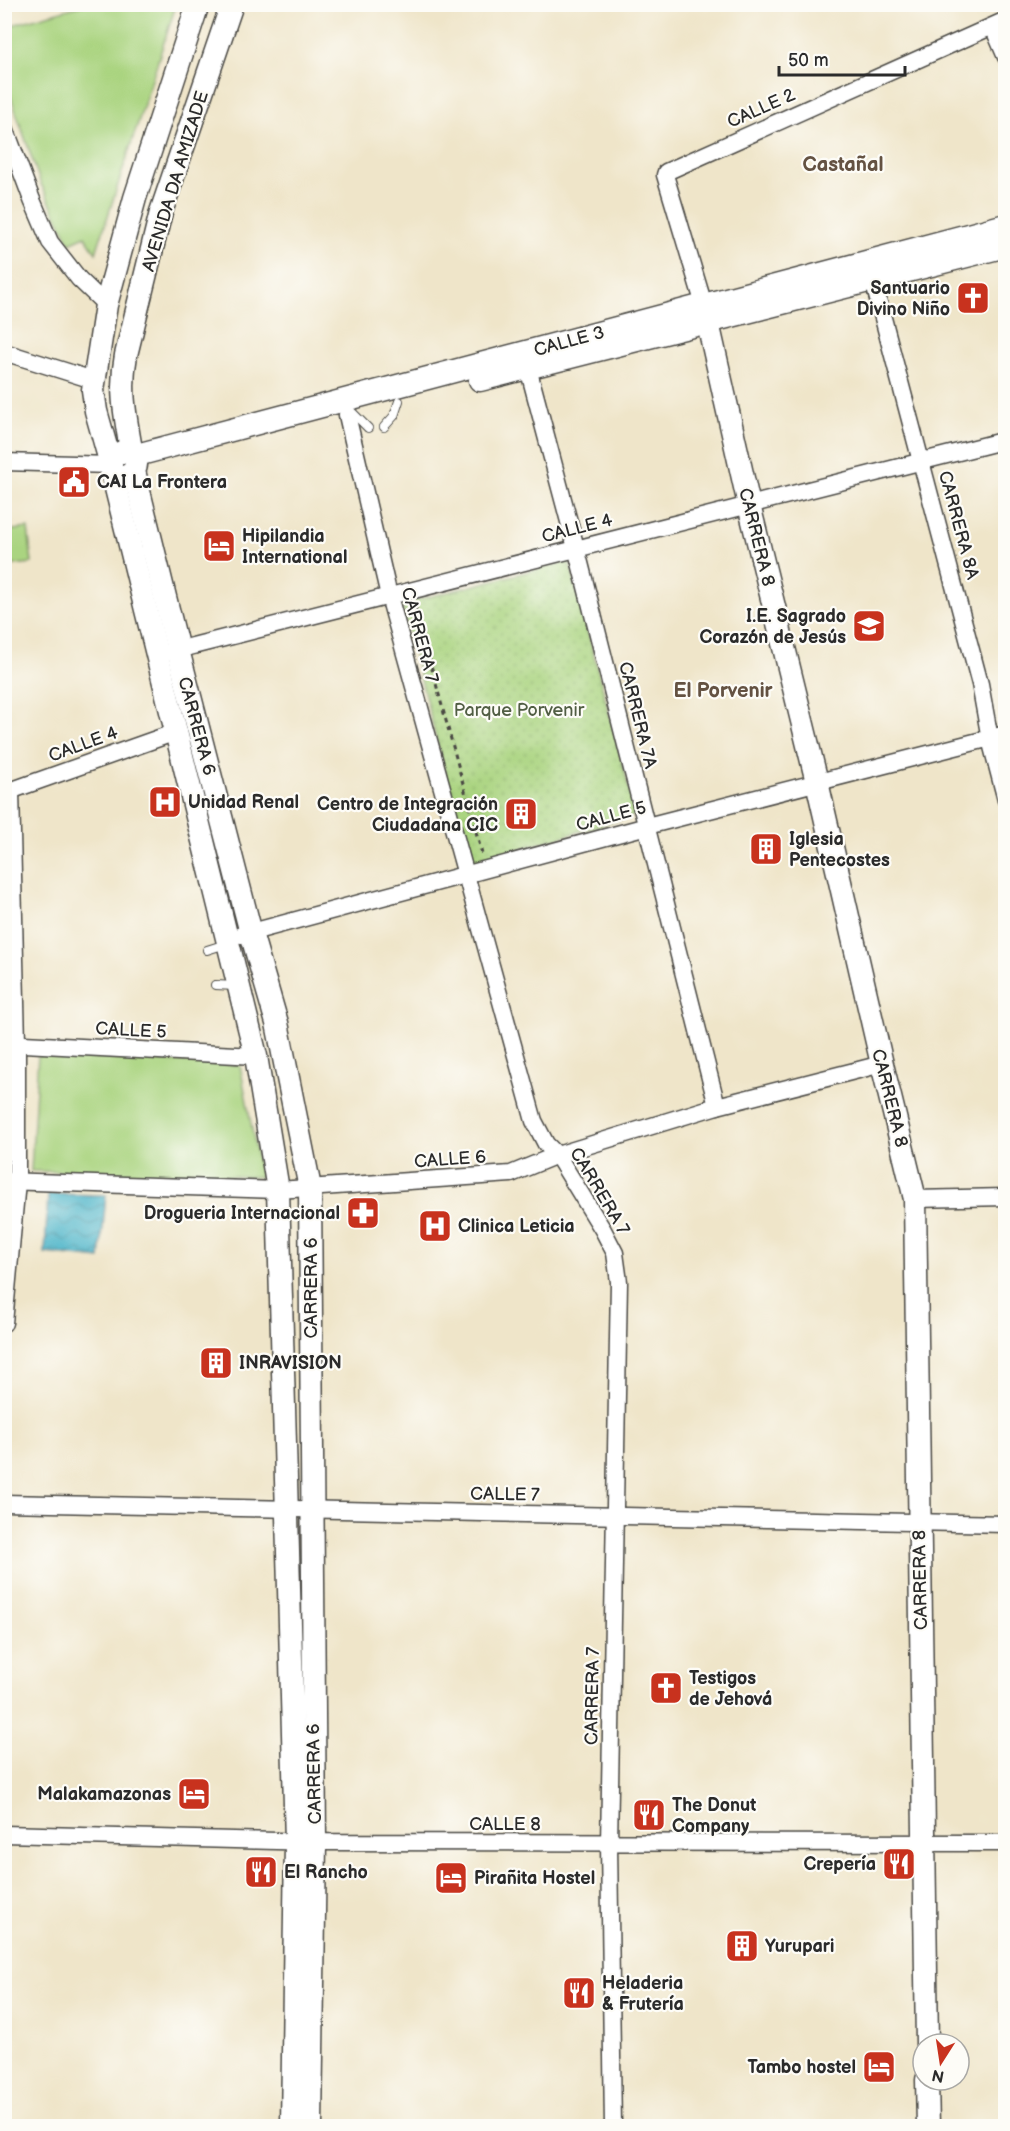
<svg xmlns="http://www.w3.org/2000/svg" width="1010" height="2131" font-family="'Balsamiq Sans',sans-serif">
<defs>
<pattern id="park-dots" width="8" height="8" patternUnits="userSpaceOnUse" patternTransform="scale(1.5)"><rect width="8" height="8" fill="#aad480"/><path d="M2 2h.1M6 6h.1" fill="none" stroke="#92b66f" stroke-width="1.8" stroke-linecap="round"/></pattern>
<pattern id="water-waves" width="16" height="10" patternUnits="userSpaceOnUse" patternTransform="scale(1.5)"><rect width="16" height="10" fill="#4ab3c8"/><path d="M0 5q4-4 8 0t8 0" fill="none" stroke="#3e92a3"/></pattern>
</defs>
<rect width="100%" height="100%" fill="#fdfcf7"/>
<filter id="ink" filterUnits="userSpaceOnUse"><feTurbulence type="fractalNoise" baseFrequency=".0167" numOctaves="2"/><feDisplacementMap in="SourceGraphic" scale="12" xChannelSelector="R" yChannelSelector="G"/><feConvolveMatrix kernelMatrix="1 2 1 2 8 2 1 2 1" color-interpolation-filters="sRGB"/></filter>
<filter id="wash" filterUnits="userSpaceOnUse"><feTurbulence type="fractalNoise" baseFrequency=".008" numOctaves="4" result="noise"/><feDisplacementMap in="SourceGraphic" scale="24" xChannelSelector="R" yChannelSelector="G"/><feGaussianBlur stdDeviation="1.35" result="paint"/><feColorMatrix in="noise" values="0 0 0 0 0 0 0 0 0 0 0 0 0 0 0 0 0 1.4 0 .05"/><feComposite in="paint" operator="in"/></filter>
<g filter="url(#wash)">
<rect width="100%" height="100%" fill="#efe5c9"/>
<g fill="#aad480" stroke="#6a8056" stroke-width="1.5">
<path d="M86,4l90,1 -80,248 -11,-17 -15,7 -30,-61 -35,-102v-53z"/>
<path d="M28,528l4,35 -27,3v-35z"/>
<path d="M38,1055l202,10 21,112 -230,-6z"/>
</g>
<path fill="url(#park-dots)" stroke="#6a8056" stroke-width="1.5" d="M569,561l67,254 -167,49 -68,-260z"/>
<path fill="url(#water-waves)" stroke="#3a6f7a" stroke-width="1.5" d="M48,1194l58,1 -6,64 -55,-6z"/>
</g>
<g filter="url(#ink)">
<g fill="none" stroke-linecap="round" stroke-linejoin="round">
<g stroke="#484743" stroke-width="10">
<g id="lane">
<path d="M353,413l15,15"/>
<path d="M384,427l10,-11 5,-15"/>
<path d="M207,950l19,-6"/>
<path d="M215,985l21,1"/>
</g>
</g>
<g stroke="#484743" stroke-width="19">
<g id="street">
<path d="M993,27l13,30"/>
<path d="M4,125l28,75 18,42 29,37 27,26"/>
<path d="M870,269l110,415 10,55 16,61"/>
<path d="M704,305l-39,-130 1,-3 340,-152"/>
<path d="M4,352l89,28"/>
<path d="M528,368l52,195 137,543"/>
<path d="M347,415l42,181 145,525 12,23 11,11 46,75 12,23 4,29 -10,562 4,282"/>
<path d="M4,462l106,3"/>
<path d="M169,652l837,-212"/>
<path d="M4,793l172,-61"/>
<path d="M241,935l406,-109 359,-92"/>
<path d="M4,1043l252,13"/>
<path d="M4,1181l274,9 233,-16 46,-19 160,-49 165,-42"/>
<path d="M915,1199l91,-2"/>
<path d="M4,1323l13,-141v-139l-6,-252"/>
<path d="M4,1503l1002,21"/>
<path d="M4,1834l311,8 691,1"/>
</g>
</g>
<g stroke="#484743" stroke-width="25">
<g id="secondary">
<path d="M704,305l45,200 68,277 65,282 33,135 12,845"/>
<path d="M480,380l526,-134"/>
<path d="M132,455c-6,-36 -13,-64 -6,-100l35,-143 71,-208"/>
<path d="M133,456l873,-231"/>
<path d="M110,461l-14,-50 -3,-21 13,-85 29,-107 63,-194"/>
<path d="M134,471l-9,7 -11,-3 -4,-10 2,-8 12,-6c10,3 15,11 10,20l44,179 73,283 26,90 33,165 5,654 -4,284"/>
<path d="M112,472l144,584 22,134 18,652 -4,284"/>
<path d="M927,2080l1,46"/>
</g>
</g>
<path stroke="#484743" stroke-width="3" stroke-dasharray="4.5 4.5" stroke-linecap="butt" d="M415,606l67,248"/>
<use href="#lane" stroke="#fff" stroke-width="8"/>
<use href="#street" stroke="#fff" stroke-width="16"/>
<use href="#secondary" stroke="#fff" stroke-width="22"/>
</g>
</g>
<defs>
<g id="church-square" transform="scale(1.725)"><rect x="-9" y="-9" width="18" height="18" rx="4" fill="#c8321e" stroke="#fdfcf7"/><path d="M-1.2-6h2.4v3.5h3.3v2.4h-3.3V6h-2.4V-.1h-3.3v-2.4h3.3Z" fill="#fff"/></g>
<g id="civic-square" transform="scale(1.725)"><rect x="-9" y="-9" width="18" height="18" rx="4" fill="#c8321e" stroke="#fdfcf7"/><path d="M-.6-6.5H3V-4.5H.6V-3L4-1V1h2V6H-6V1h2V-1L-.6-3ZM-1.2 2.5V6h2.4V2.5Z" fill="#fff"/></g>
<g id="hotel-square" transform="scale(1.725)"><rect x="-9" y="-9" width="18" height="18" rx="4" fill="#c8321e" stroke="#fdfcf7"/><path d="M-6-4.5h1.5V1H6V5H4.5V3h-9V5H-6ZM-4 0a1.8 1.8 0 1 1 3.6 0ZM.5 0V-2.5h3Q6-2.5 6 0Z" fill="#fff"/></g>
<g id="school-square" transform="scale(1.725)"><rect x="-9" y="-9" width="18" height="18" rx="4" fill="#c8321e" stroke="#fdfcf7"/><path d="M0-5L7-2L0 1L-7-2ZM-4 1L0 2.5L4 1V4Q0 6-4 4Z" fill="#fff"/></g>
<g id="hospital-square" transform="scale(1.725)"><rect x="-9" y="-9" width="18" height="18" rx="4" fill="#c8321e" stroke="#fdfcf7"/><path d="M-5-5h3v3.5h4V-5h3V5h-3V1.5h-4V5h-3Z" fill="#fff"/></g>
<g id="building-square" transform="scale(1.725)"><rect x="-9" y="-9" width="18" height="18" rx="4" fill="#c8321e" stroke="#fdfcf7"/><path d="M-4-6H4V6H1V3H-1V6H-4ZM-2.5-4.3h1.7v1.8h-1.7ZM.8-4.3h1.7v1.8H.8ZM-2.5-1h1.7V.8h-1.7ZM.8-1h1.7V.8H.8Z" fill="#fff"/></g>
<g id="pharmacy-square" transform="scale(1.725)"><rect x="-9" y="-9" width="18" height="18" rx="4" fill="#c8321e" stroke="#fdfcf7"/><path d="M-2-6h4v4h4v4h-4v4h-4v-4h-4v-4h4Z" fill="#fff"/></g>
<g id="restaurant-square" transform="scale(1.725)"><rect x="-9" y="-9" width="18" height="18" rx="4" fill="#c8321e" stroke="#fdfcf7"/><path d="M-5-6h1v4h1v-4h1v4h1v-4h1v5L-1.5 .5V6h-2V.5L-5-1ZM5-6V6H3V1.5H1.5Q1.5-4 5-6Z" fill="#fff"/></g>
</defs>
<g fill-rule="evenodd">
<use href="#church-square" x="973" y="298"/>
<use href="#civic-square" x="74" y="482"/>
<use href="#hotel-square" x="219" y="546"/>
<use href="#school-square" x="869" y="626"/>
<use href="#hospital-square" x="165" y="802"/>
<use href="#building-square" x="521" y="814"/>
<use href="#building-square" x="766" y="849"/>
<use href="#pharmacy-square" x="363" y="1213"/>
<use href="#hospital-square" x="435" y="1226"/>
<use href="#building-square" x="216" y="1363"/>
<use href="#church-square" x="666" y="1688"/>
<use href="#hotel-square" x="194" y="1794"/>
<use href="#restaurant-square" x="649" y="1815"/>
<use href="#restaurant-square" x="899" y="1864"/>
<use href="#restaurant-square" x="261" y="1872"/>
<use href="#hotel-square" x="451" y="1878"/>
<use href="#building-square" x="742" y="1946"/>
<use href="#restaurant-square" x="579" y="1993"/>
<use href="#hotel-square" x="879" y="2067"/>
</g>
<g text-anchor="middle" stroke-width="4.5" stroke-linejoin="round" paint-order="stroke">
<g font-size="18" fill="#2b2b2b" stroke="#fdfcf7">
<text transform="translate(761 108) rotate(-24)" y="6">CALLE 2</text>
<text transform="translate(175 181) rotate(-73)" y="6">AVENIDA DA AMIZADE</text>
<text transform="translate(569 341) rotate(-15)" y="6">CALLE 3</text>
<text transform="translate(959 525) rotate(75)" y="6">CARRERA 8A</text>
<text transform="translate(577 528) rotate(-14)" y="6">CALLE 4</text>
<text transform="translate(757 537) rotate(76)" y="6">CARRERA 8</text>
<text transform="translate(420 635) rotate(75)" y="6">CARRERA 7</text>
<text transform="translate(638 715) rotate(76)" y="6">CARRERA 7A</text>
<text transform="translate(197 726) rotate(75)" y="6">CARRERA 6</text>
<text transform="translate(83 744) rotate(-20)" y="6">CALLE 4</text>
<text transform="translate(611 816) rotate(-15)" y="6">CALLE 5</text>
<text transform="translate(131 1030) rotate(3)" y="6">CALLE 5</text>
<text transform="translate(890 1098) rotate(76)" y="6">CARRERA 8</text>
<text transform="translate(450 1159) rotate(-4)" y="6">CALLE 6</text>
<text transform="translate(600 1191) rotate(59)" y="6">CARRERA 7</text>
<text transform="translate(311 1288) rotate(-90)" y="6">CARRERA 6</text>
<text transform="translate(505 1494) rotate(1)" y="6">CALLE 7</text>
<text transform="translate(920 1580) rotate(-91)" y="6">CARRERA 8</text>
<text transform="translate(592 1696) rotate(-89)" y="6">CARRERA 7</text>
<text transform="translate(314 1774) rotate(-91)" y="6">CARRERA 6</text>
<text x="505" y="1830">CALLE 8</text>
</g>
<g font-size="18" font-weight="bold" fill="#2b2b2b" stroke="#fdfcf7" text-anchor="start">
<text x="950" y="294" text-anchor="end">Santuario<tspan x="950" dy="21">Divino Niño</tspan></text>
<text x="97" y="488">CAI La Frontera</text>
<text x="242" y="542">Hipilandia<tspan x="242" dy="21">International</tspan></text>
<text x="846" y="622" text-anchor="end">I.E. Sagrado<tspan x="846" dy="21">Corazón de Jesús</tspan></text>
<text x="188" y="808">Unidad Renal</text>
<text x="498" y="810" text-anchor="end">Centro de Integración<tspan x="498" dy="21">Ciudadana CIC</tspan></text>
<text x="789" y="845">Iglesia<tspan x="789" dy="21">Pentecostes</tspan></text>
<text x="340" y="1219" text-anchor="end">Drogueria Internacional</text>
<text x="458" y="1232">Clinica Leticia</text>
<text x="239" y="1369">INRAVISION</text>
<text x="689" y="1684">Testigos<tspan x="689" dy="21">de Jehová</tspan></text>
<text x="171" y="1800" text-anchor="end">Malakamazonas</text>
<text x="672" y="1811">The Donut<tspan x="672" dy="21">Company</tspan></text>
<text x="876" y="1870" text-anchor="end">Crepería</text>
<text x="284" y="1878">El Rancho</text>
<text x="474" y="1884">Pirañita Hostel</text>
<text x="765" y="1952">Yurupari</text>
<text x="602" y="1989">Heladeria<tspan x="602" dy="21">&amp; Frutería</tspan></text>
<text x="856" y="2073" text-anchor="end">Tambo hostel</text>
</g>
<g font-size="18" fill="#515e44" stroke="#fdfcf7">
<text x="519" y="716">Parque Porvenir</text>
</g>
<g font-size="20" font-weight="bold" fill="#645242" stroke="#fdfcf7">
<text x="843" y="171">Castañal</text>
<text x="723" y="697">El Porvenir</text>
</g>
</g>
<rect width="1010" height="2131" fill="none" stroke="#fdfcf7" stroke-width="24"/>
<g transform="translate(941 2062) rotate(192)"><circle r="28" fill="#fdfcf7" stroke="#a9a8a5" stroke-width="1.5"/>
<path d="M0-4.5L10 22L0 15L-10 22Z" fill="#c8321e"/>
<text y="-9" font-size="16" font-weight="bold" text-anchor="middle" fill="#2b2b2b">N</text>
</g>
<path d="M779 66v9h126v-9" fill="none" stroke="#2b2b2b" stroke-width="3"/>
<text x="788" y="66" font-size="18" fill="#2b2b2b" stroke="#fdfcf7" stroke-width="4.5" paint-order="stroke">50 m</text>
</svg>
